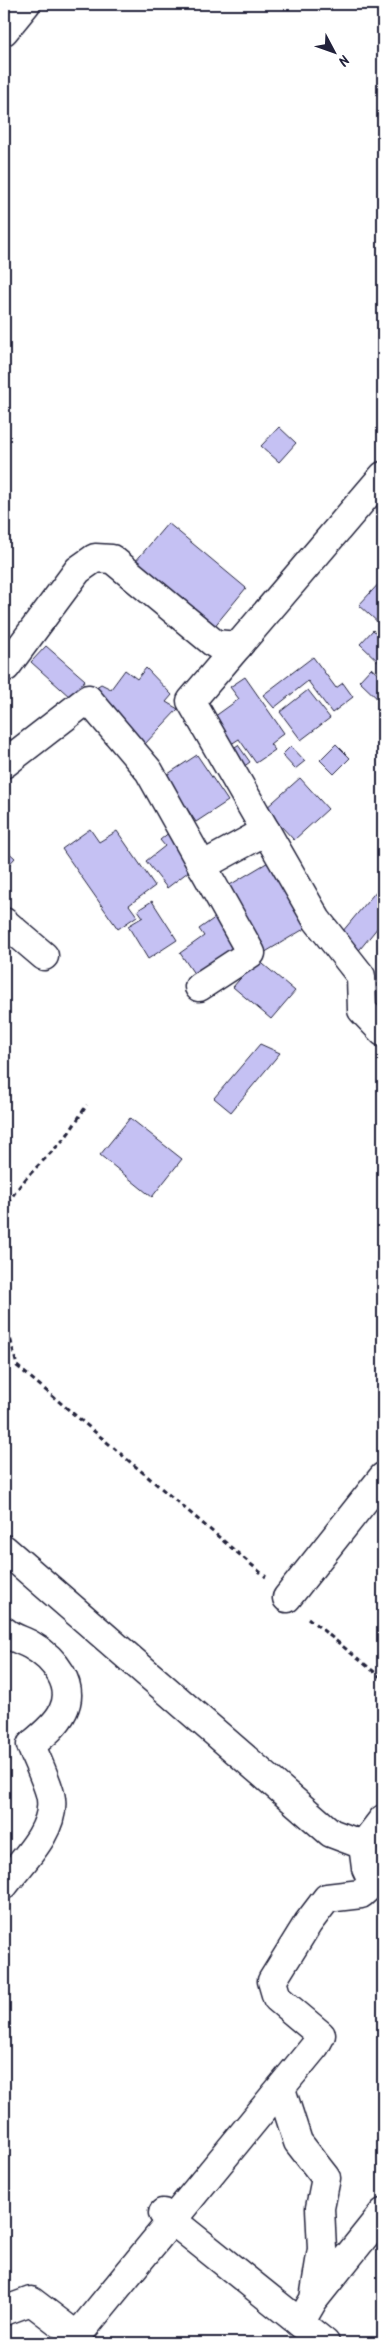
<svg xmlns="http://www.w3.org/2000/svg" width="387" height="2347" font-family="Kalam,sans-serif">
<rect width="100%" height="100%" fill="#fff"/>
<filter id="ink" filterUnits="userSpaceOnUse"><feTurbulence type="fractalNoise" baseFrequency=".02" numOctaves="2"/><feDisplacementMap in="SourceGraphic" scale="10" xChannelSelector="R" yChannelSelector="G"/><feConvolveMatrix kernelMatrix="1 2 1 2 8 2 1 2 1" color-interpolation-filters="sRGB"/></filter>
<g filter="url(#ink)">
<g fill="#c5c1f3" stroke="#22223b">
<path d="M279,427l17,16 -17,19 -18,-16z"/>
<path d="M168,523l78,65 -33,40 -78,-66z"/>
<path d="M383,579v43l-2,3 -22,-20z"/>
<path d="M373,630l10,9v27l-23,-22z"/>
<path d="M46,646l39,34 -15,17 -39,-35z"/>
<path d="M313,657l23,31 7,-5 10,14 -21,16 -24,-32 -34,27 -11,-13z"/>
<path d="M146,668l26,27 -6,7 12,7 -35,37 -50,-57 8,-5 10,5 14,-19 12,9z"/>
<path d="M371,668l12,11v25l-24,-23z"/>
<path d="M245,677l39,56 -14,11 5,6 -19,13 -17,-24 -14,9 -18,-26 32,-23 -9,-12z"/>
<path d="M308,690l22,28 -29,22 -21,-28z"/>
<path d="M4,731l9,11 -9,7z"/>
<path d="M336,744l14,14 -16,16 -14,-14z"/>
<path d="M238,745l12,17 -11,8 -12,-18z"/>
<path d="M291,746l14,15 -10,8 -13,-14z"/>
<path d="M197,755l31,46 -32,21 -31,-46z"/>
<path d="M300,778l28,31 -34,31 -29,-31z"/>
<path d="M90,829l9,13 18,-11 38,55 -26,19 8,11 -19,13 -56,-80z"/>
<path d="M171,831l26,34 -30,23 -21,-27 19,-15 -5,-6z"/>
<path d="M4,848l11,10 -11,12z"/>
<path d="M270,861l39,65 -47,28 -39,-65z"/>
<path d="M383,883v38l-27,33 -19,-16z"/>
<path d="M152,901l25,39 -29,19 -20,-33 15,-9 -5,-7z"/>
<path d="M216,917l24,35 -41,29 -19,-28 24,-17 -5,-7z"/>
<path d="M257,959l38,32 -24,28 -38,-32z"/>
<path d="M260,1044l20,9 -49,59 -17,-14z"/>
<path d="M130,1118l52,41 -30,38 -52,-42z"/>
</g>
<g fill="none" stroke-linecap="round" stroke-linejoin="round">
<g stroke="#22223b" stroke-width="31">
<g id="minor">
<path d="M4,31l22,-27"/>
<path d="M383,476l-192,225 126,219 44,56 1,34 21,22"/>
<path d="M6,667l72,-97 17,-12 17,1 103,85 23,2"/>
<path d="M4,764l84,-65 61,72 102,182 -52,34"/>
<path d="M202,866l64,-35"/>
<path d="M4,922l40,34"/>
<path d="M4,1549l327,284 32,12"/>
<path d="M287,1598l96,-121"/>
<path d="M4,1631c8,7 18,9 27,14 23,13 45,40 32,66 -6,13 -21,25 -32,34 5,14 19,42 20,54 4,32 -29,62 -47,86"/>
<path d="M281,2089l17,53 28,36 -6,30 2,41 -8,50 -14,24"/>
<path d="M163,2213l162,130"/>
<path d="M315,2298l68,-85"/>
<path d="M4,2311l27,-10 46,35 238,-290 6,-11 -44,-37 -5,-17 36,-58 19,-25 34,-4 12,-11 -7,-15 -3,-23 20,-26"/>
</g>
</g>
<g stroke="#22223b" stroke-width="3" stroke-dasharray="5 4" stroke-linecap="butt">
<path d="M4,1211c13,-28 38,-48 59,-71 9,-10 16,-24 24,-35"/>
<path d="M4,1323l6,14 7,29 249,211"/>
<path d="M308,1618l75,61"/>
</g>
<use href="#minor" stroke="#fff" stroke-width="28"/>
</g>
</g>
<rect width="387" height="2347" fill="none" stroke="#fff" stroke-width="20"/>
<rect x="10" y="10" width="367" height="2327" fill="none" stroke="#22223b" stroke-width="2" filter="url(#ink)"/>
<g transform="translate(334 52) rotate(131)" stroke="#ffffff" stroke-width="4" paint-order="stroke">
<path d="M0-4L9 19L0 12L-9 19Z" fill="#22223b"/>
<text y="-8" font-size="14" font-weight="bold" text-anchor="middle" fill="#22223b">N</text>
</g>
</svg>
